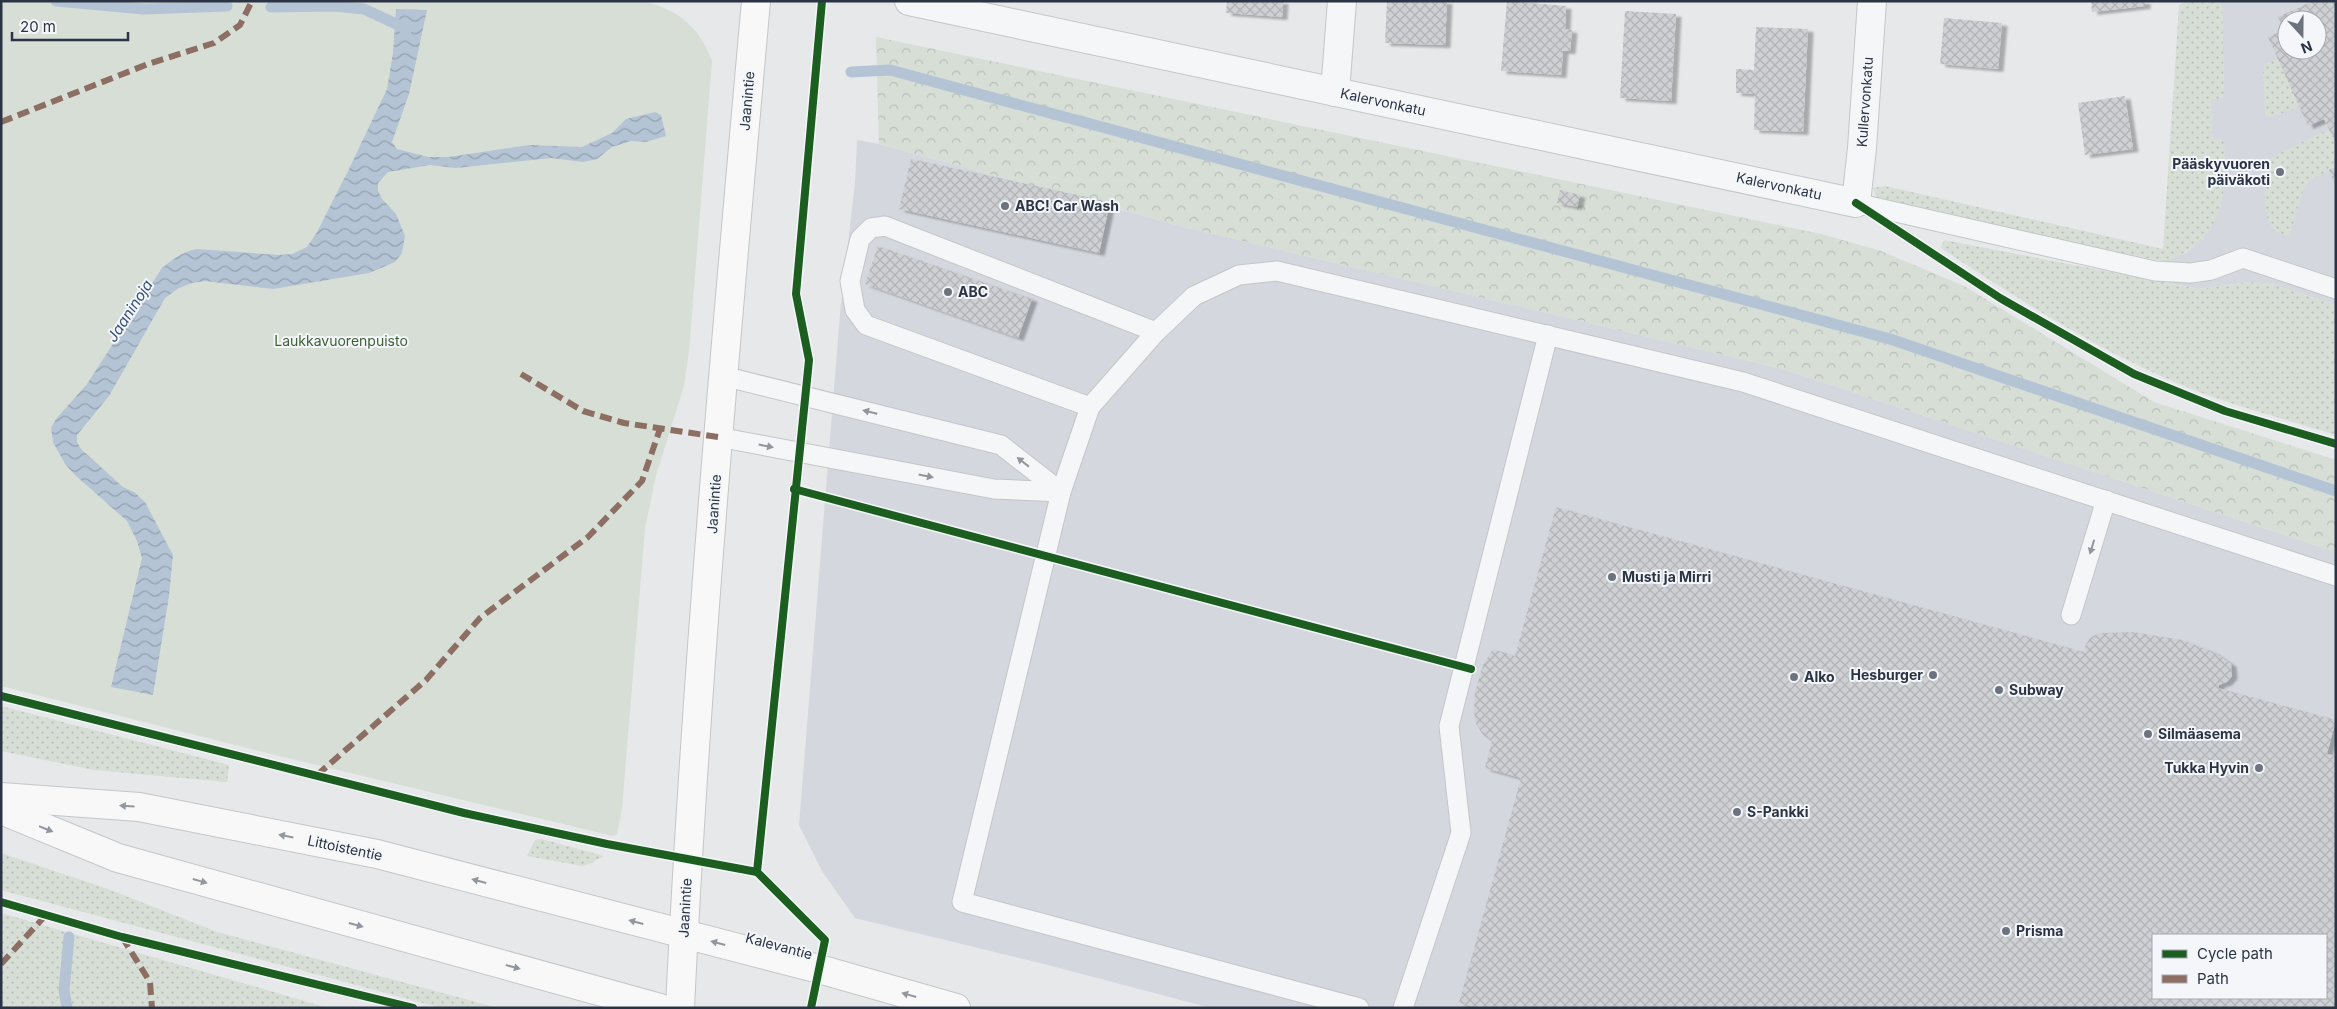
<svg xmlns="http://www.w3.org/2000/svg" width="2337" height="1009" font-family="Inter,sans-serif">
<defs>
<pattern id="grass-dots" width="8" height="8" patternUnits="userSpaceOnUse" patternTransform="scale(1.25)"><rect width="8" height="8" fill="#d6ded6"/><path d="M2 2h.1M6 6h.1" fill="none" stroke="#b8bfb9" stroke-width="1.8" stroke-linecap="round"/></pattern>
<pattern id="forest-crowns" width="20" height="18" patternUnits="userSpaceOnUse" patternTransform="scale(1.25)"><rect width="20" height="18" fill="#d6ded6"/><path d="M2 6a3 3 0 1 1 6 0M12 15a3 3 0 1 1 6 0" fill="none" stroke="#b8bfb9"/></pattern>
<pattern id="water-waves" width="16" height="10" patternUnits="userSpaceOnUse" patternTransform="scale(1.25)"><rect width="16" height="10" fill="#b4c4d5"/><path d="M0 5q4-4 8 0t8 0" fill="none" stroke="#93a0af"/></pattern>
<pattern id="building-cross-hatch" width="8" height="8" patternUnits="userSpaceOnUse" patternTransform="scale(1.25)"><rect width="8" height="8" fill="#ced0d3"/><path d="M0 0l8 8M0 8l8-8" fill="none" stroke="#b1b3b6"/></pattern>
<filter id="shadow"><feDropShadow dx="5.5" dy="3" stdDeviation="1" flood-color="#0004"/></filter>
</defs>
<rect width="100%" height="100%" fill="#e6e8ea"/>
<g fill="#d4d7dd" fill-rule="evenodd">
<path d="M2222,1h114v304l-65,-21 -23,-2 -49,7 -39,-8 3,-20 23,-8 17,-15 12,-19 -4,-120 13,-2zM2287,20h30v30h-30z"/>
<path d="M857,140l22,4 305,83 599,142 553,183v456h-1125l-167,-44 -189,-46 -33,-47 -23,-46 41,-511 15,-132zM2153,935h173v63h-173z"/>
</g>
<g fill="url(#grass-dots)">
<path d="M2188,1h34l2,96 -13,3 1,39h9l4,5c-1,18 0,37 -3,55 -4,29 -31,57 -59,62l-253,-48 -33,-14 -4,-11 12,-2 278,63 16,-244z"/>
<path d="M2278,58l21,48 -29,12 -5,-4 -2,-42 3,-8z"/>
<path d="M2329,129l7,15v23l-27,14 -6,10 -14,46c-8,-3 -15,-5 -19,-13 -7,-10 -6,-51 -3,-63l11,-7z"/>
<path d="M1944,240l255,49 49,-7 23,2 65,21v130c-58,-18 -118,-33 -173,-58 -78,-35 -151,-82 -222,-129z"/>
<path d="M1,706l228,59 -2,17 -133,-12 -93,-19z"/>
<path d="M541,839l63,17 -15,8 -7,2 -55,-10 8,-16z"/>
<path d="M1,853l107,36 109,43 281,76h-56l-441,-118z"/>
<path d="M1,913l307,89 20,6h-327z"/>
</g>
<path fill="url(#forest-crowns)" d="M876,37l945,197 60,17 83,35 190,116 182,58v92l-553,-183 -599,-142 -305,-83z"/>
<path fill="#d6ded6" d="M1,1h640c37,8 58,25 71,60l-23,290 -5,35 -28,89 -11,53 -23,281 -5,25 -4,2 -346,-83 -266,-67z"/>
<path fill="url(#water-waves)" d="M396,9l31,1 -18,84 -17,48 5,7 31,8h21l80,-12 53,2 30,-14 14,-14 29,-7 6,3 5,21 -20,6 -15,-1 -19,6 -15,12 -14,3 -32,-4 -95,10 -26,-3 -42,7 -10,11v8l4,8 14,15 9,22 -3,17 -7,9 -26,11 -96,16 -68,-8 -13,2 -13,5 -14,10 -56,98 -32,39v7l4,7 42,38 11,5 11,10 28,53 -4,41 -16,99 -42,-8 31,-129 -5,-17 -10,-20 -52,-46 -10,-11 -12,-22 -2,-14 5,-9 31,-35 75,-116c11,-9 20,-16 35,-19l82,6 13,-1 15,-7 10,-15 31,-61 39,-82 6,-36z"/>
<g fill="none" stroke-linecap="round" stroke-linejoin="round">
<g stroke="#b4c4d5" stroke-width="11">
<path d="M56,1l88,8 83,-3"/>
<path d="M271,7l63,-1 30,3 43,20"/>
<path d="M851,72l39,-2 1000,269 446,152"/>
<path d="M67,1008l-3,-18 5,-53"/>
</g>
</g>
<g fill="url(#building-cross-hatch)" fill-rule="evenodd" filter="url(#shadow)">
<path d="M1227,1h56l-1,16 -56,-4z"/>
<path d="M1387,1h60l-2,44 -60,-2z"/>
<path d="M1507,1l59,5 -1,23 7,1 -2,21h-7l-2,24 -60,-4z"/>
<path d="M2091,1h54v5l-53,6z"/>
<path d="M2313,1h23v143l-12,-25 -16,7 -40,-89 16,-7 -6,-13zM2287,20h30v30h-30z"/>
<path d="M1625,11l51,3 -5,87 -51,-3z"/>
<path d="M1944,18l58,5 -4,46 -58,-5z"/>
<path d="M1756,27l52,2 -5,103 -49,-2 1,-36 -19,-1v-24l18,1z"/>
<path d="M2125,96l8,53 -48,6 -7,-52z"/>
<path d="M911,159l199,43 -11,51 -200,-44z"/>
<path d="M2336,167v19l-7,-16z"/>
<path d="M1560,190l20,5 -3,12 -20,-4z"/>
<path d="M878,246l154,53 -14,39 -153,-54z"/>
<path d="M1556,507l528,145 1,-6 5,-8 9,-5 34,-1 49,8 31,12 18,12 1,12 -5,6 -8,3 -1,3 118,32 -9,34 9,2v252h-858l-19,-5 62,-225 -36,-10 7,-27 -8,-5 -8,-12 -2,-13 1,-19 8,-27 10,-16 22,7zM2153,935h173v63h-173z"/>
</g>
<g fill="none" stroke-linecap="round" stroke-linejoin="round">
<g stroke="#c4c6c8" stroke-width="21">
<g id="lane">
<path d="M1856,203l299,68 36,2 20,-3 32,-12 93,31"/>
<path d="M723,376l278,69 60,47"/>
<path d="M1090,407l-224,-82 -11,-15 -5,-29 10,-42 11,-11 14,-2 271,106"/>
<path d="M718,437l276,52 67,3"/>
<path d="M2071,615l35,-115"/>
<path d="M1359,1008l-397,-106 99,-410 29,-85 66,-75 38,-36 45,-21 38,-4 466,111 593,194"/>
<path d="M1403,1008l58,-175 -12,-107 99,-391"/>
</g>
</g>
<g stroke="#c4c6c8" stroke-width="30">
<g id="street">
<path d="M909,1l947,202 6,-55 10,-147"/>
<path d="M1335,92l7,-91"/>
</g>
</g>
<g stroke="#c4c6c8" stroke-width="30">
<g id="secondary">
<path d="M1,797l138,10 238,47 442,115 137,39"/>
<path d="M1,810l117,48 542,150"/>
<path d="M680,1008c16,-336 46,-672 76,-1007"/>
</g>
</g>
<use href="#lane" stroke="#f5f6f7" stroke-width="19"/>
<use href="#street" stroke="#f5f6f7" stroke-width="28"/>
<use href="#secondary" stroke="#f8f8f8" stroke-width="28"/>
<g stroke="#8d6e63" stroke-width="6" stroke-dasharray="12 6" stroke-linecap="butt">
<path d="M1,122l147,-58 66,-21 26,-18 12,-24"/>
<path d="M521,374l62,37 41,12 94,14"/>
<path d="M317,775l109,-95 54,-62 108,-81 54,-56 18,-52"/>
<path d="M122,937l28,45 2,26"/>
<path d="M1,964l44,-48"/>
</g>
<g stroke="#f4f6f9" stroke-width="11">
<g id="cycleway">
<path d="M1856,203l144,95 134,76 91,37 111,33"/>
<path d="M794,489l677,180"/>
<path d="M1,696l463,117 143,31 150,28"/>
<path d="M1,902l121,35 291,71"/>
<path d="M811,1008l14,-68 -68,-68 52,-512 -13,-66 26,-293"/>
</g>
</g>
<use href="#cycleway" stroke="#1b5e20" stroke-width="8"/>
</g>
<defs><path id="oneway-solid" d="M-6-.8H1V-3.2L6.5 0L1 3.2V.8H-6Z" transform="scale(1.25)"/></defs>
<g fill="#90959e">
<use href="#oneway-solid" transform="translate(870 412) rotate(-166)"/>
<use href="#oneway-solid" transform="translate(766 446) rotate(11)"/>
<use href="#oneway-solid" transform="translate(1023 462) rotate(-142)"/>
<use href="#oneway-solid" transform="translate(926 476) rotate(11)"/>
<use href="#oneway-solid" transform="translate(2092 547) rotate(107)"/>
</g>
<g fill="#92969e">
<use href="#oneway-solid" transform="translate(127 806) rotate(-176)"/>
<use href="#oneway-solid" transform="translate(46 829) rotate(22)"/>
<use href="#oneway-solid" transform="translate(286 836) rotate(-169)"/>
<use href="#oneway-solid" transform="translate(200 881) rotate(16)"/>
<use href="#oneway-solid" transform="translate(479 881) rotate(-165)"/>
<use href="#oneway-solid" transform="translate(636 922) rotate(-165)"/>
<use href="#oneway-solid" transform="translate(356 925) rotate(15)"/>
<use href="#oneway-solid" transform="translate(718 943) rotate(-165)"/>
<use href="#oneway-solid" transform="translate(513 967) rotate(15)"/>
<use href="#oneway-solid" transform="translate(909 995) rotate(-164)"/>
</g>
<g fill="#6c737f" stroke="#f4f6f9" stroke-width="2">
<circle cx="2280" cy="172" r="5"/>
<circle cx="1005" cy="206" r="5"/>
<circle cx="948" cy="292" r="5"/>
<circle cx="1612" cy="577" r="5"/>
<circle cx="1933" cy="675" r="5"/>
<circle cx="1794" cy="677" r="5"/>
<circle cx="1999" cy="690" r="5"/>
<circle cx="2148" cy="734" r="5"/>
<circle cx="2259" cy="768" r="5"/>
<circle cx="1737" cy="812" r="5"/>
<circle cx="2006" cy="931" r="5"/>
</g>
<g text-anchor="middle" stroke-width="4" stroke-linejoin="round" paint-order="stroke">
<g font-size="14" fill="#2b3445" stroke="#f4f6f9">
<text transform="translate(747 101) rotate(-85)" y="5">Jaanintie</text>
<text transform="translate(1383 102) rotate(12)" y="5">Kalervonkatu</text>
<text transform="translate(1865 102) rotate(-86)" y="5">Kullervonkatu</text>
<text transform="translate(1779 186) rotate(12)" y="5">Kalervonkatu</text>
<text transform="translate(714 504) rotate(-86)" y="5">Jaanintie</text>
<text transform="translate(345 848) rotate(12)" y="5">Littoistentie</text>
<text transform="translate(685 908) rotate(-87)" y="5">Jaanintie</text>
<text transform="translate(779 946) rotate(15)" y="5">Kalevantie</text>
</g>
<g font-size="14" font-weight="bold" fill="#2b3445" stroke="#f4f6f9" text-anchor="start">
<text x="2270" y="169" text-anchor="end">Pääskyvuoren<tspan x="2270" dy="16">päiväkoti</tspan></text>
<text x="1015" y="211">ABC! Car Wash</text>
<text x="958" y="297">ABC</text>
<text x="1622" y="582">Musti ja Mirri</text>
<text x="1923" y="680" text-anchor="end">Hesburger</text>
<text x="1804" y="682">Alko</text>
<text x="2009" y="695">Subway</text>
<text x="2158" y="739">Silmäasema</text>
<text x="2249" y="773" text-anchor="end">Tukka Hyvin</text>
<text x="1747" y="817">S-Pankki</text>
<text x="2016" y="936">Prisma</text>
</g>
<g font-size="14" fill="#3f6138" stroke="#f4f6f9">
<text x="341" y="346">Laukkavuorenpuisto</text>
</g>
<g font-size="15" font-style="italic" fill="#34527a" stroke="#f4f6f9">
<text transform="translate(130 311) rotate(-57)" y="5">Jaaninoja</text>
</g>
</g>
<rect width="2337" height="1009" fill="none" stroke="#2b3445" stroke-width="5"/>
<rect x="2152" y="934" width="175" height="65" fill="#f4f6f9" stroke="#a4a8b1"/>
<rect x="2162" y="950" width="25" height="8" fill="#1b5e20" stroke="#a4a8b1"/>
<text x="2197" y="959" font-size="15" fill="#2b3445">Cycle path</text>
<rect x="2162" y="975" width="25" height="8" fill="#8d6e63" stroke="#a4a8b1"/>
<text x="2197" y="984" font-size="15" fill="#2b3445">Path</text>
<g transform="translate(2302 35) rotate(159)"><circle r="24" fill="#f4f6f9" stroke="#a4a8b1"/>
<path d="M0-4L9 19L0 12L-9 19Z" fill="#6c737f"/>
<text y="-8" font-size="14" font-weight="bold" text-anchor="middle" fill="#2b3445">N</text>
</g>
<path d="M12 32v8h116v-8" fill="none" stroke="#2b3445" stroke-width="2.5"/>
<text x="20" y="32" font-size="15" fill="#2b3445" stroke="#f4f6f9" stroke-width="4" paint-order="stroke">20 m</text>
</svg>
